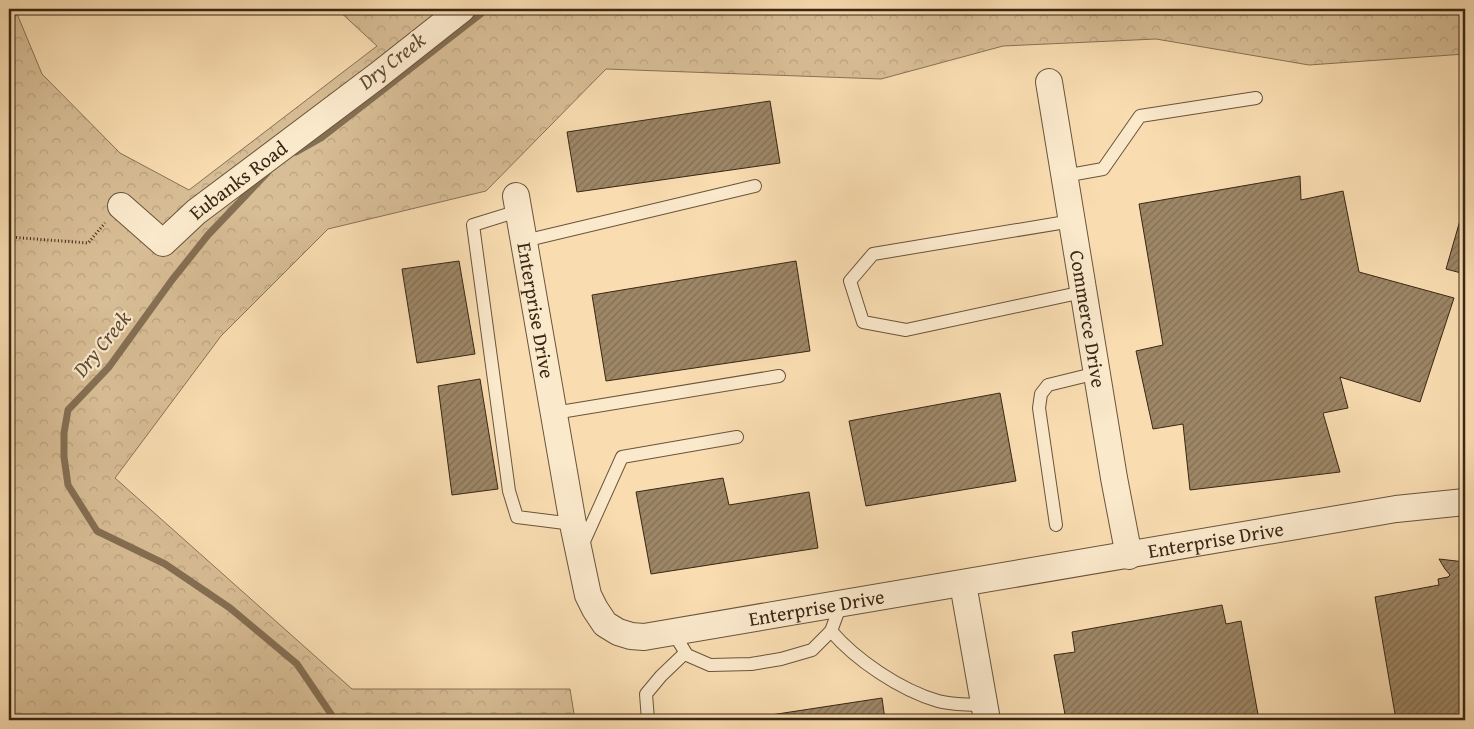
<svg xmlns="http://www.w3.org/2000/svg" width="1474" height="729" font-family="'Gentium Book Plus',serif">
<defs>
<pattern id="forest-crowns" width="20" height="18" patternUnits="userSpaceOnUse" patternTransform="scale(1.25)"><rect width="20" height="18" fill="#d8be96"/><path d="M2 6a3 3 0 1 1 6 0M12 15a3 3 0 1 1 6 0" fill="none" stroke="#baa380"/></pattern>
<pattern id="building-hatch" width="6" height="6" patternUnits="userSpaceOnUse" patternTransform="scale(1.25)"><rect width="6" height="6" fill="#9d8666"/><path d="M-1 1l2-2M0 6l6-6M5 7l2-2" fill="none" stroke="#816e53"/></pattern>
</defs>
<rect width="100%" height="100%" fill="#f9ddb1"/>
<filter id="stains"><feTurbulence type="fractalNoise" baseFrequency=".004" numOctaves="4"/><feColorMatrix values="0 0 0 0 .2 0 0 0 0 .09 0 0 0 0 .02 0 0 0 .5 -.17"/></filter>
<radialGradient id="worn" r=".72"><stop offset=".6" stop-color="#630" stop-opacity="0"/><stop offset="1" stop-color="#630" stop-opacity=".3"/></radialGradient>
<path fill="url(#forest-crowns)" stroke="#887256" d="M9,9h6l27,65 78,79 69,37 188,-144 -40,-37h1128v45l-156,11 -153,-26 -153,7 -122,33 -275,-10 -120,122 -158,38 -107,107 -106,142 237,211h218l5,31h-566z"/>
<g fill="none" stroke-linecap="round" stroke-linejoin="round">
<g stroke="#856f53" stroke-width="7">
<path d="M296,152l25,-14 166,-129"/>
<path d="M267,173l-59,62 -36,45 -63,87 -41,43 -4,23v24l4,28 29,46 68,33 65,44 67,56 38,56"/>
</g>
</g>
<g fill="url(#building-hatch)" stroke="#392715">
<path d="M770,101l10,62 -203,29 -10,-60z"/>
<path d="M1300,176l1,24 42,-9 16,81 95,26 -34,104 -80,-25 8,31 -25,5 17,59 -150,18 -7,-66 -30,5 -17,-78 27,-6 -24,-141z"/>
<path d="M1463,210h2v64l-19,-5z"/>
<path d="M459,261l16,93 -58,9 -15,-94z"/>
<path d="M796,261l14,90 -204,30 -14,-86z"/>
<path d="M480,379l18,110 -46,6 -14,-109z"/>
<path d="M1000,393l16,88 -150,25 -17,-85z"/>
<path d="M723,478l6,27 80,-13 9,56 -167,26 -15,-82z"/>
<path d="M1439,559l26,3v158h-69l-21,-123 64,-12 -1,-6 10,-2 2,-2 -5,-6z"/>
<path d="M1222,605l4,19 15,-3 18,99h-193l-12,-65 21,-3 -3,-20z"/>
<path d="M882,698l3,22h-147z"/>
</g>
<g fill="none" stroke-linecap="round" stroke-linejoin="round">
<g stroke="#69543c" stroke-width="14">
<g id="lane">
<path d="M1064,176l39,-7 37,-53 116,-18"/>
<path d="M518,211l-45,14 36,266 8,26 56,7"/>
<path d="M1072,221l-199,33 -23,27 13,41 43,8 177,-38"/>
<path d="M524,241l231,-55"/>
<path d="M554,413l225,-37"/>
<path d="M1056,525l-17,-117 2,-14 7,-9 49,-12"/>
<path d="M581,548l41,-91 115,-20"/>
<path d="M831,631c25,29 69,59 107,70 14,4 31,3 46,5"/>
<path d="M673,632l14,23 23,10 41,-1 30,-5 31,-9 19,-19 10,-27"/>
<path d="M648,720l-2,-26 15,-18 24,-23"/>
</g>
</g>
<g stroke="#69543c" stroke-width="28">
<g id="street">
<path id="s1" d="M1049,82l65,396 15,78"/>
<path id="s2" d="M516,196l57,328 15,71 7,14 10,15 13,8 13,4 13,1 752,-128 69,-7"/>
<path id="s3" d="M121,206l42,37 33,-31 181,-136 85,-67"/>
<path d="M963,584l24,136"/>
</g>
</g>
<path stroke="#392715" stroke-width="3" stroke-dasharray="1 2.5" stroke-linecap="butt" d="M9,237l79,6 17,-20"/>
<use href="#lane" stroke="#fbe9cc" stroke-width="12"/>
<use href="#street" stroke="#fbe9cc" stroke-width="26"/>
</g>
<g text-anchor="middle" stroke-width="4.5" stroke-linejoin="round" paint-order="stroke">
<g font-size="20" fill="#392715" stroke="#fbe9cc">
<text dy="7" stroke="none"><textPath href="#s3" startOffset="154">Eubanks Road</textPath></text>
<text dy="7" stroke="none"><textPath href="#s2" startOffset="116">Enterprise Drive</textPath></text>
<text dy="7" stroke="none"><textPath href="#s1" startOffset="240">Commerce Drive</textPath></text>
<text dy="7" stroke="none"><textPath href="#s2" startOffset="1061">Enterprise Drive</textPath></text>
<text dy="7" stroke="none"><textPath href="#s2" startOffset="656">Enterprise Drive</textPath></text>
</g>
<g font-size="21" font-style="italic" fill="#5f4b34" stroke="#fbe9cc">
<text transform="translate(392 61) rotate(-38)" y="7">Dry Creek</text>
<text transform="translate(102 344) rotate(-51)" y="7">Dry Creek</text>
</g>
</g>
<rect width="1474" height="729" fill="none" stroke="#f9ddb1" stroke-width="30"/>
<rect x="10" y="10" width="1454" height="709" fill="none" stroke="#392715" stroke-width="2.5"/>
<rect x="15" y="15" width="1444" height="699" fill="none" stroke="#392715"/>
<rect width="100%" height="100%" filter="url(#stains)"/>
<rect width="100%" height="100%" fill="url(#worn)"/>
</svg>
